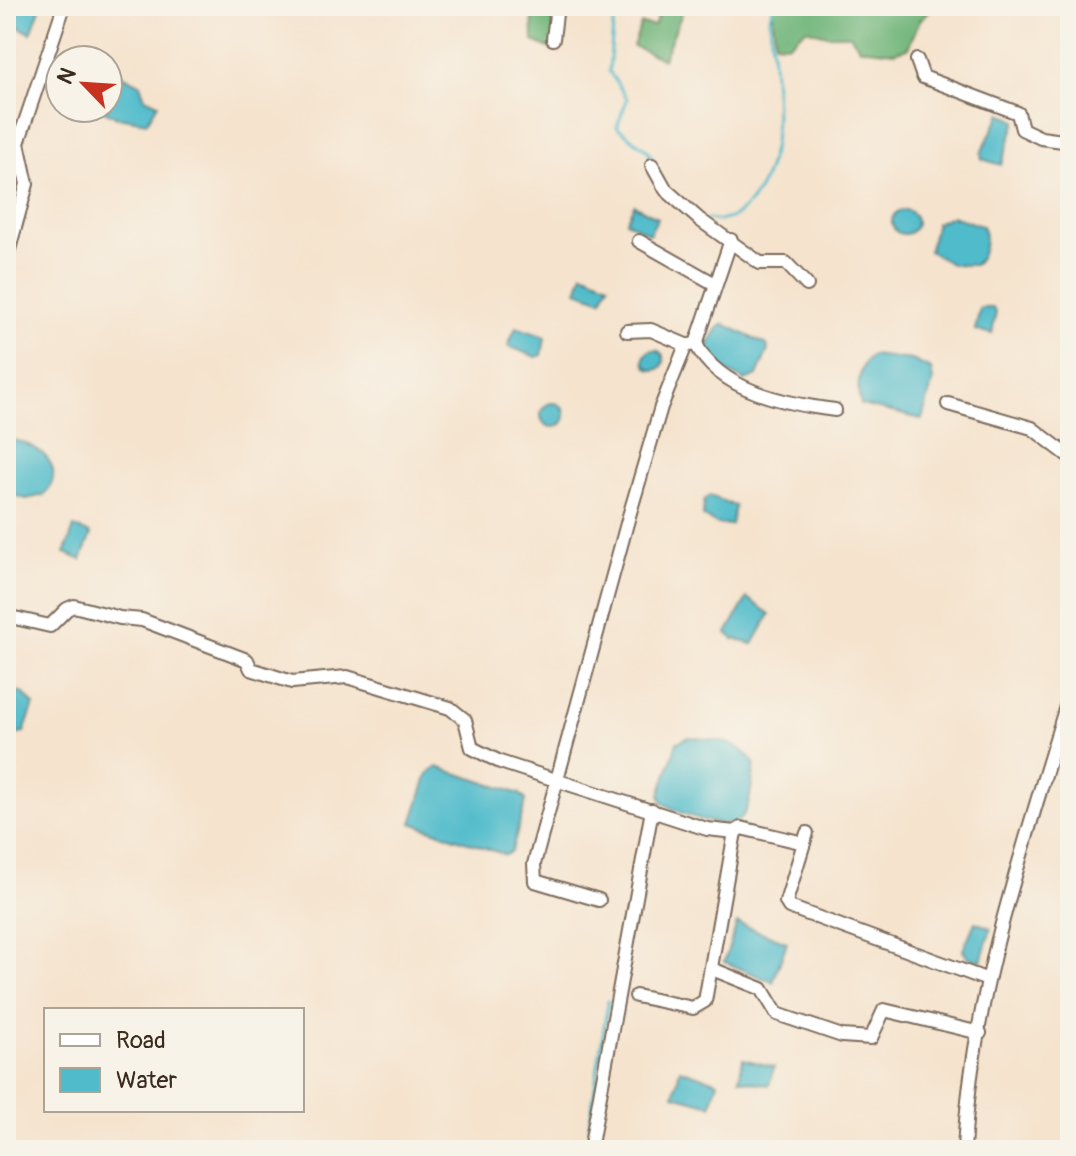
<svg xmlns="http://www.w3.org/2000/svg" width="1076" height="1156" font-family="Pangolin,sans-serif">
<rect width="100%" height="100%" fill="#f7f3e8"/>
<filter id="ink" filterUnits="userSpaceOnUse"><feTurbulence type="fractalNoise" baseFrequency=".0125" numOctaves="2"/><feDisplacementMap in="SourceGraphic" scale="16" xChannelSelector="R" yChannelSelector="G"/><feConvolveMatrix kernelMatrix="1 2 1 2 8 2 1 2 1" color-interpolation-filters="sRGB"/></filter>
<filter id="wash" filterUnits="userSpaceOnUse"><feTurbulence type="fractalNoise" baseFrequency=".006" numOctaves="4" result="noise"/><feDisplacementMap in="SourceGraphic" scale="32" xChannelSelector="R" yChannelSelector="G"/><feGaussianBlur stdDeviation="1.8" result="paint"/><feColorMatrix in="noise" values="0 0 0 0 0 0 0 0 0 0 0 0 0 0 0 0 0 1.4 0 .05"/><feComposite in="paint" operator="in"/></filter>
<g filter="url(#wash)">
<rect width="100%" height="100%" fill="#f5e3cd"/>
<g fill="#71b57a" stroke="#56704c" stroke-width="2">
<path d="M532,6h28l-11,9 11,23 -2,14 -25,-11z"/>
<path d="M652,6h33l-22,53 -30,-13 8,-22 13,2 4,-10z"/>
<path d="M772,6h163l-15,14 -12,28 -14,4 -34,-4 -10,-13h-23l-21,-6 -17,15 -14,-1z"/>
</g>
<g fill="#4fbbcb" stroke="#457274" stroke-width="2">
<path d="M6,6h35l-10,27 -25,-12z"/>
<path d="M108,68l32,16 5,14 13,6 -11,18 -30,-5 -20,-9h11z"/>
<path d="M1001,113l15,8 -15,44 -19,-6 -1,-6z"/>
<path d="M634,205l24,13 -9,16 -23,-13z"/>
<circle cx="904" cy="222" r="12"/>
<path d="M952,216l30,10c6,11 2,32 -8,39h-21l-24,-14 7,-28z"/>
<path d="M583,273l26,11 -7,16 -25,-9z"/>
<path d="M980,308h13l3,4 -4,22 -17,-4z"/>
<path d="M724,324l43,21 1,5 -11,26 -12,5 -28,-15 -12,-16 13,-22z"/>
<path d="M516,327l29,10 -3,18 -6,2 -28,-11z"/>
<circle cx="654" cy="360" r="10"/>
<path d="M872,355l40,5 19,9 2,12 -11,38 -61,-14c-5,-14 -3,-41 11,-50z"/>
<circle cx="553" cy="415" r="12"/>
<path d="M6,439c30,3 64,27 38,56l-18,4 -20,-7z"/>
<path d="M710,496l25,10 -4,19 -14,-1 -14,-7 1,-17z"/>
<path d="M74,527l17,7 -10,26 -16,-7z"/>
<path d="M747,598l23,16 -17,30 -19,-5 -7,-6z"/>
<path d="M6,688l17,5 11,12 -10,27 -15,6 -3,-1z"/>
<path d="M689,737c27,4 51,2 66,28 -3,14 -4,44 -15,54 -14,13 -62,-6 -77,-16l-3,-8 17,-53z"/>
<path d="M437,767l83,27 6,6 -14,50 -6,5 -94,-32 16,-49z"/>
<path d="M975,922l16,6 -10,33 -14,-4 -4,-7z"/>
<path d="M737,923l50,19 -14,40 -49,-20z"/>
<path d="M743,1059l31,8 -5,18 -30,-6z"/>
<path d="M680,1069l38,13 -7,23 -37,-10z"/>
</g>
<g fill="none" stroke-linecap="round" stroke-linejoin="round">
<g stroke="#4fbbcb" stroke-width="3">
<path d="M615,6l-6,65 18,28 -10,28 30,23 7,12"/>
<path d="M707,219c20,4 30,-2 43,-17 41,-49 21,-128 20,-186l4,-10"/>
<path d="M589,1127l19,-126"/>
</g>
</g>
</g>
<g filter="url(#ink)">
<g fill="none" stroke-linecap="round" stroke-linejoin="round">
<g stroke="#7c6b5b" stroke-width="16">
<g id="minor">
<path d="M553,39l4,-33"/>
<path d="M917,60l6,17 95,36 4,16 19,9 29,4"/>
<path d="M652,165l14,25 34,30 60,43h26l21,22"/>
<path d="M639,241l76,43"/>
<path d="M6,260l21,-76 -9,-41 46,-137"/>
<path d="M696,344c23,47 91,60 139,66"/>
<path d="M689,345l7,-1 35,-104"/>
<path d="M948,404l84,24 38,29"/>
<path d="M6,616l44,10 17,-17 7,-3 46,12 22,2 105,40 4,9 41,13 55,-5 103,31 15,12 7,28 28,14 207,67 28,3 6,-4 63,15"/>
<path d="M807,833l-21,69 3,5 199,73"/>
<path d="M599,900l-64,-19 -1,-17 95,-348 32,-109 25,-62 -35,-15 -24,1"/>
<path d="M712,969l50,20 15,25 65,22 29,2 13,-28 96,23"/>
<path d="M636,996l57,12 12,-7 30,-169"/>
<path d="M590,1150l62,-340"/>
<path d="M964,1150c8,-157 61,-307 106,-457"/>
</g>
</g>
<use href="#minor" stroke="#fff" stroke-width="12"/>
</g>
</g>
<rect width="1076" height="1156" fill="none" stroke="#f7f3e8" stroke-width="32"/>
<rect x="44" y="1008" width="260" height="104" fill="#f7f3e8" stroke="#aca397" stroke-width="2"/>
<rect x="60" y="1034" width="40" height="12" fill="#ffffff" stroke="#aca397" stroke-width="2"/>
<text x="116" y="1048" font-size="24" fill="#3b2a1e">Road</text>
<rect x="60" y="1068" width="40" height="24" fill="#4fbbcb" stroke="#aca397" stroke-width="2"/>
<text x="116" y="1088" font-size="24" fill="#3b2a1e">Water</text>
<g transform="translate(84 84) rotate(295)"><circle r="38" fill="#f7f3e8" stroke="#aca397" stroke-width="2"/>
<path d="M0-6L14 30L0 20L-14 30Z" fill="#c8321e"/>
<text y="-12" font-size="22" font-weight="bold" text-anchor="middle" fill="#3b2a1e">N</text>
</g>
</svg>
